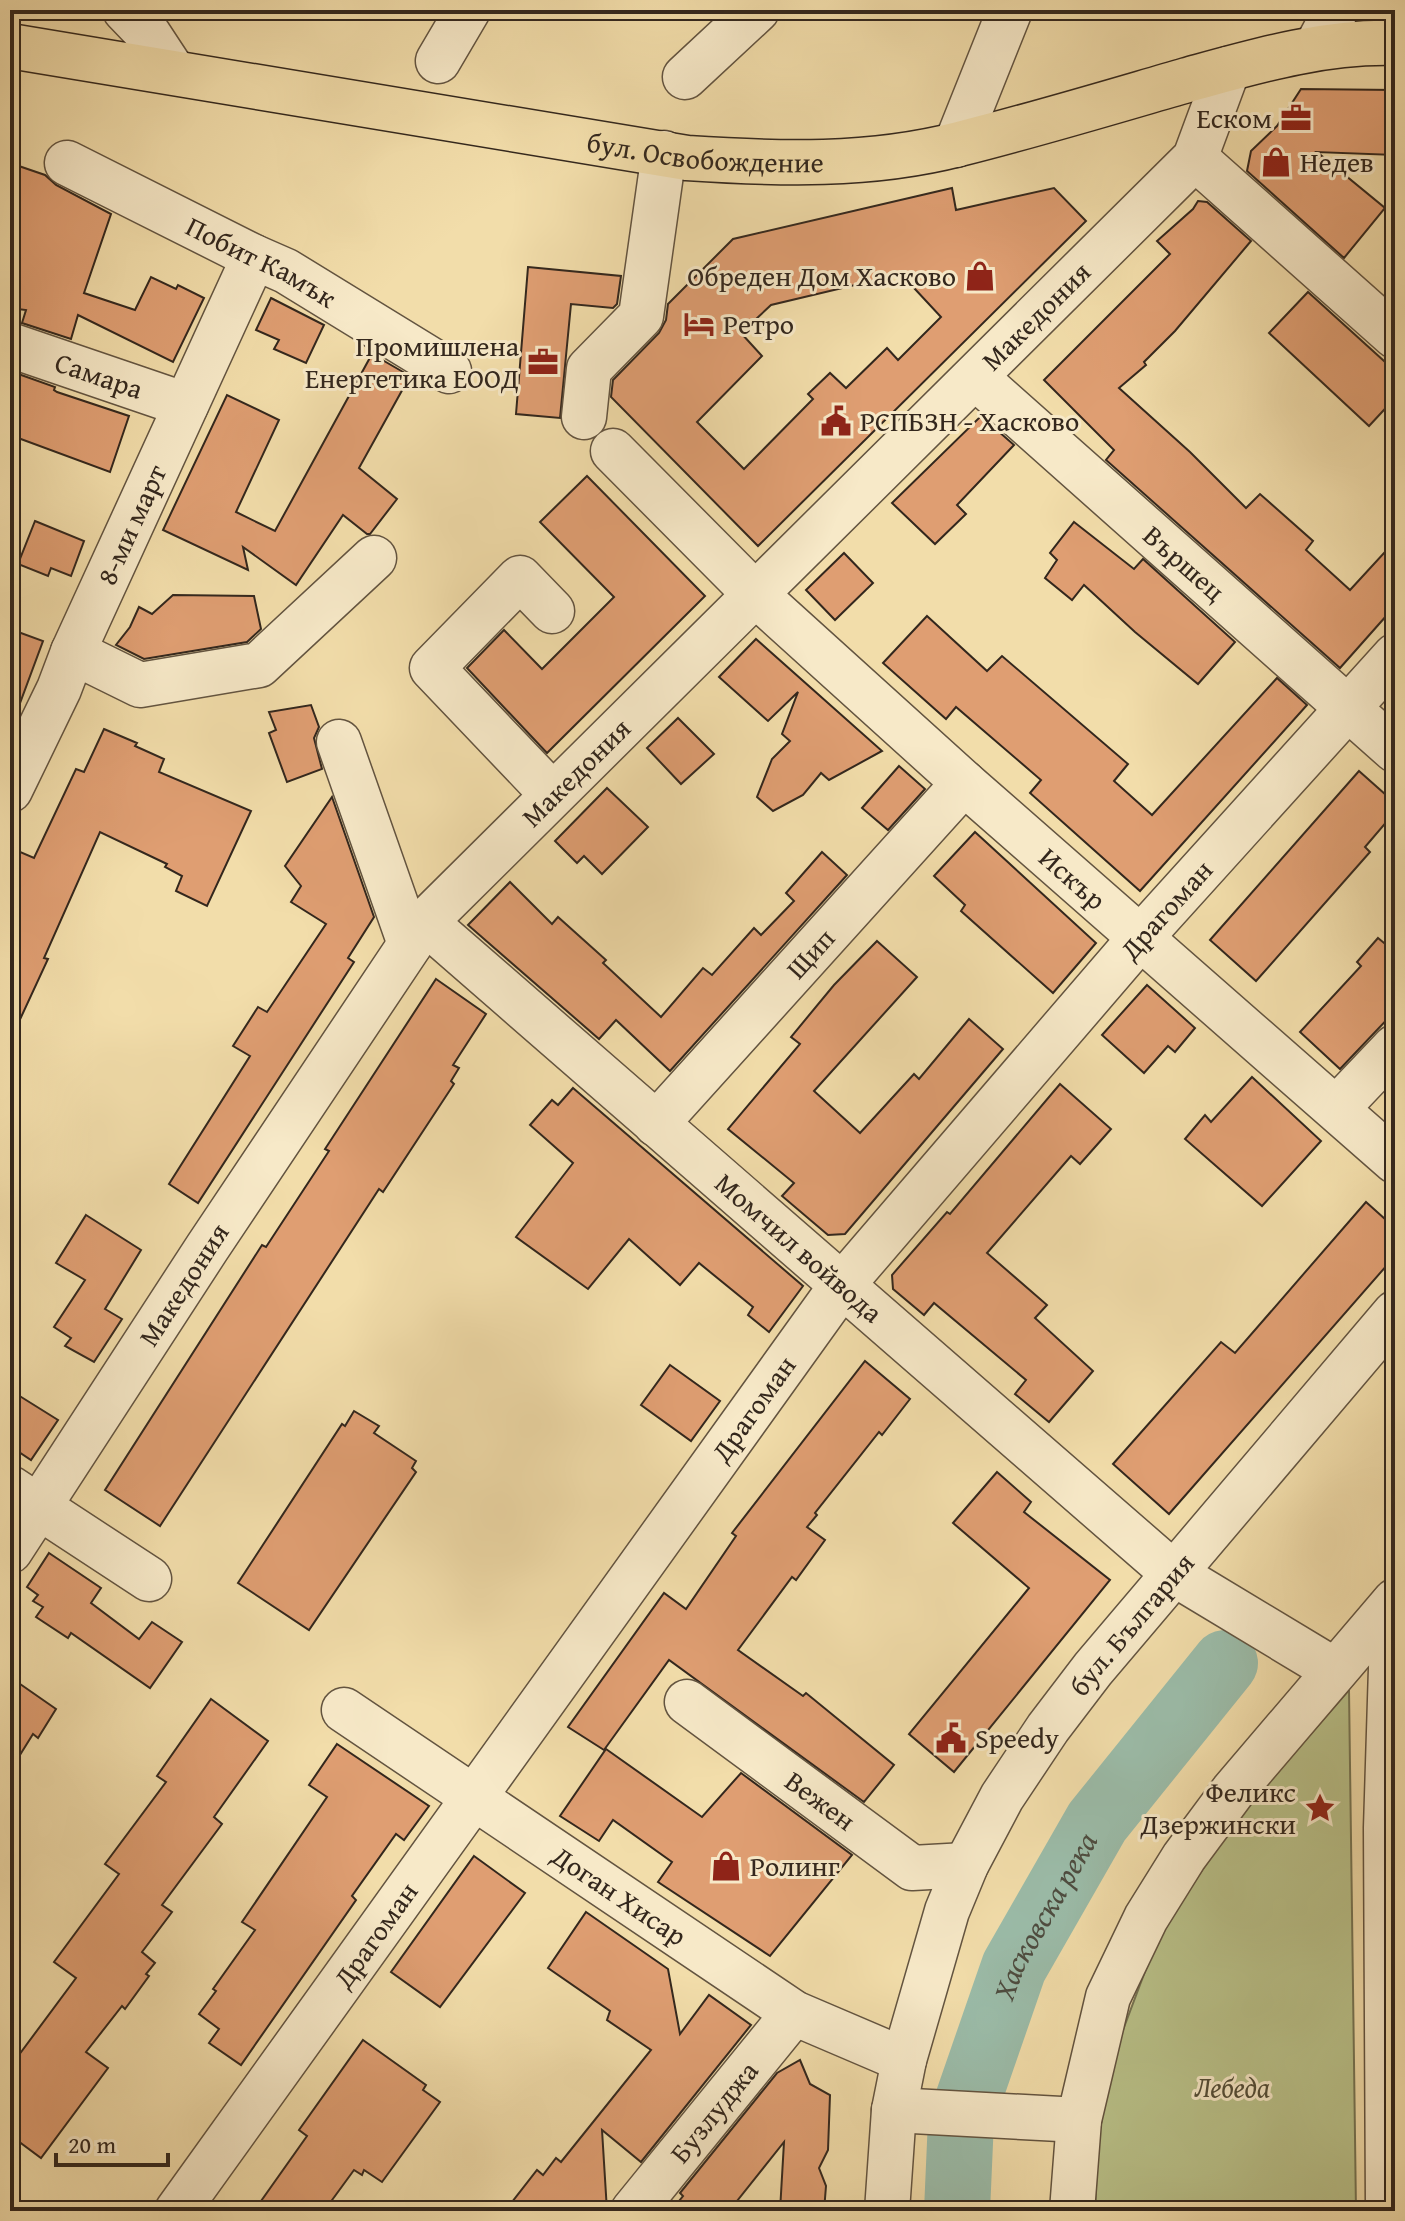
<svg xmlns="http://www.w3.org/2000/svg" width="1405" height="2221" font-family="'Gentium Book Plus',serif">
<rect width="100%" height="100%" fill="#f2ddaa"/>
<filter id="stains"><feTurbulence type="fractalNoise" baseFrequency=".0025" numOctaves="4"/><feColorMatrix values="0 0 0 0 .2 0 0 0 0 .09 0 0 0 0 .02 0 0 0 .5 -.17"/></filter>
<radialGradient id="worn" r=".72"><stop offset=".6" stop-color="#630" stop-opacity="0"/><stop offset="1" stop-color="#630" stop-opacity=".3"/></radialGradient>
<path fill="#b9c189" stroke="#767453" stroke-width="2" d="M1349,1690l7,521h-261l5,-120 58,-154 76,-115z"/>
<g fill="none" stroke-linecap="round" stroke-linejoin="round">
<path stroke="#9bbca9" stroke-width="66" id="s1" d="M957,2211l4,-91 53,-153 83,-145 128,-159"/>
</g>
<g fill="#df9e72" stroke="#33271d" stroke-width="2" fill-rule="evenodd">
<path d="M1301,89l94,1v65l-78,-3 68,56 -41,50 -97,-87 4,-20 26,-25z"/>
<path d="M10,163l35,12 11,10 55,29 -27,79 51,17 16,-33 25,12 2,-4 26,13 -31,64 -95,-47 -7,24 -49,-16 4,-13 -16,-2z"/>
<path d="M952,188l4,22 98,-22 32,33 -328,325 -147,-149 2,-17 46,-47 7,-13 2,-16 65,-65zM901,274l40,43 -43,43 -11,-12 -41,40 -16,-15 -22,21 5,5 -69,70 -47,-47 65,-66 -21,-23 30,-28z"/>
<path d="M1198,201l9,1 44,39 -76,90 -31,31 2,3 -27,23 71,64 56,56 14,-14 53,47 -7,9 44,40 45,-49v65l-55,62 -234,-208 8,-10 -70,-70 126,-126 -13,-13 36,-32z"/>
<path d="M528,267l93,9 -4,28 -4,4 -42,-4 -11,114 -44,-4z"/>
<path d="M1308,292l87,79v27l-26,28 -100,-93z"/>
<path d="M271,298l53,27 -18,38 -32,-14 5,-9 -23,-10z"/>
<path d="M372,354l38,22 -51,92 38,31 -27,35h-3l-24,-19 -47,70 -53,-38 5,23 -85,-40 64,-135 52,25 -43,92 39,19z"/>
<path d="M10,371l45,16 -1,3 3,2 72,24 -19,56 -100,-37z"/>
<path d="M981,416l33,29 -57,60 9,9 -31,30 -43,-41z"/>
<path d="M587,476l118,120 -158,157 -80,-85 37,-38 38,39 72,-72 -74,-75z"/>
<path d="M35,521l49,20 -13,35 -20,-8 -3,8 -30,-12z"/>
<path d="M1074,522l60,47 9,-10 92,83 -37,42 -63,-52 -51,-47 -12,15 -27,-22 12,-18 -7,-7z"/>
<path d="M844,553l29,30 -38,37 -29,-30z"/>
<path d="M173,595l81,1 7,33 -14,13 -103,17 -28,-14 14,-18 9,-20 13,7z"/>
<path d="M927,616l60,55 15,-15 126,108 -14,17 38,34 125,-137 30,27 -167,186 -110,-98 11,-13 -85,-73 -10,12 -63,-56z"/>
<path d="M10,629l33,12 -30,81h-3z"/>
<path d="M756,639l126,112 -53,29 -8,-7 -18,22 -30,16 -16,-14 15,-38 18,-18 -8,-7 16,-42 -30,29 -49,-44z"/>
<path d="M311,705l8,22 -5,11 8,31 -35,13 -18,-49 7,-3 -7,-18z"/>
<path d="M678,718l36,36 -33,30 -34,-36z"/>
<path d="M104,729l33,14 -2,3 29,13 -5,13 92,39 -44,95 -31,-15 6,-15 -17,-9 2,-3 -67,-32 -56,126 4,1 -38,82v-171l8,-19 16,7 42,-89 8,3z"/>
<path d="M899,766l26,23 -37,41 -26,-22z"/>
<path d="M1359,771l36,32v9l-30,35 5,5 -114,129 -46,-41z"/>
<path d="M607,788l41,39 -46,47 -18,-18 -7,7 -22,-22z"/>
<path d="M332,797l42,120 -26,41 6,4 -156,241 -29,-19 81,-128 -17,-10 25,-39 9,5 59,-88 -35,-22 10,-16 -16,-20z"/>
<path d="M975,832l121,111 -43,50 -92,-82 4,-6 -31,-29z"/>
<path d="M822,852l25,23 -177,196 -54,-51 -17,19 -131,-114 42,-43 42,42 6,-7 48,43 -3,3 58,54 42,-49 9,7 42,-47 7,7 33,-34 -8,-8z"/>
<path d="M1378,938l17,14v59l-55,58 -40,-37 61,-66 -4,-4z"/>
<path d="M877,941l40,36 -103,114 46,42 54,-59 5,5 50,-60 34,30 -158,185 -17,1 -46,-39 12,-13 -66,-54 72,-85 -9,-7 43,-52z"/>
<path d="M436,979l50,35 -33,51 6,3 -8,13 3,3 -71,108 -4,-3 -219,337 -55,-36 157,-245 4,2 63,-96 -4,-2z"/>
<path d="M1147,985l48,43 -20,24 -7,-6 -24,27 -42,-38z"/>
<path d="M1252,1077l69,64 -59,65 -77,-67 20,-24 6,7z"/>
<path d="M1060,1084l51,45 -31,35 -9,-8 -84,97 60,52 -12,13 58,53 -44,51 -34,-28 11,-14 -92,-77 -10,12 -31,-26 -1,-14 55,-63 3,2z"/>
<path d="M573,1088l230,198 -34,46 -21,-17 5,-8 -54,-44 -19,22 -51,-46 -41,50 -72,-52 57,-74 -43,-38 22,-25 6,5z"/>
<path d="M1366,1202l29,26v28l-226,258 -56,-50 108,-122 14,11z"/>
<path d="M86,1215l55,35 -36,59 17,10 -28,43 -29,-16 6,-8 -17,-11 31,-47 -29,-17z"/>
<path d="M865,1361l45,38 -28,36 -3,-3 -64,81 2,2 -10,12 18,13 -29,40 -4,-3 -54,73 65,46 3,-3 88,72 -30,37 -195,-142 -65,90 -36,-23 96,-134 22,16 50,-73 -4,-3z"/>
<path d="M670,1365l50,36 -29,40 -50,-36z"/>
<path d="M10,1390l48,30 -27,40 -21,-14z"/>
<path d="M354,1411l25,15 -5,7 42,28 -4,7 4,4 -107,158 -71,-47 104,-159 3,2z"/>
<path d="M997,1472l34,30 -7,10 86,68 -156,192 -45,-38 120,-146 -76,-65z"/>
<path d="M49,1553l52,35 -10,15 48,36 13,-17 30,20 -32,46 -79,-55 -3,5 -32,-21 7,-10 -10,-6 5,-6 -11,-8z"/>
<path d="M10,1677l46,32 -18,29 -5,-4 -23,37z"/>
<path d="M211,1699l57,42 -54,76 8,7 -60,81 10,7 -30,40 13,11 -9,11 3,2 -24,33 -3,-3 -36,46 22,16 -67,90 -31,-23v-68l66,-89 -22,-16 65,-88 -14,-10 61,-82 -9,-6z"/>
<path d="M337,1744l92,62 -25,34 -8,-6 -44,62 4,4 -115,165 -32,-22 10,-14 -20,-15 17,-23 -3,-2 42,-59 -13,-8 85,-125 -18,-12z"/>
<path d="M606,1749l96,68 39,-44 111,82 -82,101 -112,-74 14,-20 -59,-42 -14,21 -39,-25z"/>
<path d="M474,1856l51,37 -85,114 -49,-35z"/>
<path d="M586,1912l82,57 12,65 29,-39 42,30 -110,137 -39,-32 5,81h-102l32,-41 6,5 13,-17 5,4 90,-112 -44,-30 3,-9 -62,-43z"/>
<path d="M363,2040l63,45 -3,5 17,12 -58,80 -18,-12 -2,5 -8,-5 -30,41h-70l53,-75 -8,-6z"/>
<path d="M800,2060l10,24 20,11 -2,55 -9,18 7,18 -2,25h-44l4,-69 -55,69h-58l12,-15 -3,-3 97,-120z"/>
</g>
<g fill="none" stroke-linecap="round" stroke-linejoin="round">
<g stroke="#635440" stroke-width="47">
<g id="minor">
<path d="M125,10l24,25 23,35"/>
<path d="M1317,46l19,-36"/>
<path d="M438,61l30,-51"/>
<path d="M685,77l72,-67"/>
<path d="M956,145l54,-135"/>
<path d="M1195,158l200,178"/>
<path id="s2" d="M67,163l187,94 32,14 163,100"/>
<path id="s3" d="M10,345l176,60"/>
<path id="s4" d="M975,377l420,373"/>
<path d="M584,417l5,-48 52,-53 23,-163"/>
<path id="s5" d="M613,451l141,142 210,190 431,378"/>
<path d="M552,611l-32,-33 -88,90 120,126"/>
<path d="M73,652l67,33 119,-20 115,-107"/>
<path d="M339,742l71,202"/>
<path id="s6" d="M10,790l49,-101 14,-37 181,-395"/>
<path id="s7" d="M425,922l748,651 161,97"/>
<path d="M1337,1108l58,-61"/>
<path id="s8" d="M656,1124l308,-341"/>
<path d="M10,1488l139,91"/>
<path id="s9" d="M10,1551l197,-303 218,-326 770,-764 33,-89"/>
<path id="s10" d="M687,1702l225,166 54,-3"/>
<path id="s11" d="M344,1710l450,303 110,47"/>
<path d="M894,2110l185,10"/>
<path id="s12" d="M177,2211l665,-926 299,-348 254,-281"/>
<path id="s13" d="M633,2211l161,-198"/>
<path id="s14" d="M887,2211l7,-101 10,-50 43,-149 19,-46 36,-68 46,-69 45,-59 302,-356"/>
<path d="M1072,2211l7,-91 29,-123 38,-79 38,-61 49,-66 162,-190"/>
<path d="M1388,2211l-2,-383 7,-224 2,1"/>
</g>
</g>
<g stroke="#33271d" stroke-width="47">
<g id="major">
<path id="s15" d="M10,46l677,112c91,6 183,9 272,-14 76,-19 152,-42 228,-64 69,-19 136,-39 208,-37"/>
</g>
</g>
<use href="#minor" stroke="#f7e9c8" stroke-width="44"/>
<use href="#major" stroke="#f2ddaa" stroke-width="44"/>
</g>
<defs>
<g id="office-bare" transform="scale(2.4)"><path d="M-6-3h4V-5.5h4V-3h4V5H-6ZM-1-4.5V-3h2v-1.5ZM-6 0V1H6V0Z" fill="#8f2418" stroke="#f7e9c8" stroke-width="2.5" paint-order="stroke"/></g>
<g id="shop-bare" transform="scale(2.4)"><path d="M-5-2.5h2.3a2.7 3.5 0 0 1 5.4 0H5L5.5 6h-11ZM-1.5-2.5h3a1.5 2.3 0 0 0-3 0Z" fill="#8f2418" stroke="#f7e9c8" stroke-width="2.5" paint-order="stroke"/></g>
<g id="hotel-bare" transform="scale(2.4)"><path d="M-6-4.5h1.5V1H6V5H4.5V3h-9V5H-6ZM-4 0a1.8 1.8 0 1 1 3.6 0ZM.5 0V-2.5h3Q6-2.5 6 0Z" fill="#8f2418" stroke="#f7e9c8" stroke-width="2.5" paint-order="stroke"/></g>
<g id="civic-bare" transform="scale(2.4)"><path d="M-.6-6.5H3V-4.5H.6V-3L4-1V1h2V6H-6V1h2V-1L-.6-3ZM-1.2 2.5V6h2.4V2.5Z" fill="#8f2418" stroke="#f7e9c8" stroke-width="2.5" paint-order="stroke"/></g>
<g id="sight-bare" transform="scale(2.4)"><path d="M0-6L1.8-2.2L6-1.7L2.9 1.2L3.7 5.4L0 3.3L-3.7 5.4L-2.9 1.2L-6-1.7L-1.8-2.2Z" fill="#8f2418" stroke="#f7e9c8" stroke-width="2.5" paint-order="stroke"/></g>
</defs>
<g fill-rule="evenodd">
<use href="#office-bare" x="1296" y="118"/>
<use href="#shop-bare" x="1276" y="162"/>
<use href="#shop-bare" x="980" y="276"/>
<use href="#hotel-bare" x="699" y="324"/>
<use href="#office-bare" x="543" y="362"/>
<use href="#civic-bare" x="836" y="421"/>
<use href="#civic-bare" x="951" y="1738"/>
<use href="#sight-bare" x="1320" y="1808"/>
<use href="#shop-bare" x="726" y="1866"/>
</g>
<g text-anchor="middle" stroke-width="6" stroke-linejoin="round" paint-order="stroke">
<g font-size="28" fill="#33271d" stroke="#f7e9c8" text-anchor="start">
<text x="1272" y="128" text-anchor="end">Еском</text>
<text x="1300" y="172">Недев</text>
<text x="956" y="286" text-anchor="end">Обреден Дом Хасково</text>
<text x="723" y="334">Ретро</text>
<text x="519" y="356" text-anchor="end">Промишлена<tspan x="519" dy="32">Енергетика ЕООД</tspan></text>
<text x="860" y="431">РСПБЗН - Хасково</text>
<text x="975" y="1748">Speedy</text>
<text x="1296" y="1802" text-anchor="end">Феликс<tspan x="1296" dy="32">Дзержински</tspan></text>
<text x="750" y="1876">Ролинг</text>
</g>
<g font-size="28" fill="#33271d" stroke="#f7e9c8">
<text dy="10" stroke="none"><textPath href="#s15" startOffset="704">бул. Освобождение</textPath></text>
<text dy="10" stroke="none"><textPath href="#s2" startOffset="218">Побит Камък</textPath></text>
<text dy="10" stroke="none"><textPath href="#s9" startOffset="1614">Македония</textPath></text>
<text dy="10" stroke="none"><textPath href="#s3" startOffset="94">Самара</textPath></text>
<text dy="10" stroke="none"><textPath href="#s6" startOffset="292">8-ми март</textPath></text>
<text dy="10" stroke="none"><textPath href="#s4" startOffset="280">Вършец</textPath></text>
<text dy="10" stroke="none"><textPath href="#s9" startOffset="966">Македония</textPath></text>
<text dy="10" stroke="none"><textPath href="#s5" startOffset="628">Искър</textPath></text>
<text dy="10" stroke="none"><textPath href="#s12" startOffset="1636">Драгоман</textPath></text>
<text dy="10" stroke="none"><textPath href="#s8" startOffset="230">Щип</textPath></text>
<text dy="10" stroke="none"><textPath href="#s7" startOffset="496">Момчил войвода</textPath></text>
<text dy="10" stroke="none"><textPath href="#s9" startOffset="318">Македония</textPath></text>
<text dy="10" stroke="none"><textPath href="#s12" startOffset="988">Драгоман</textPath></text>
<text dy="10" stroke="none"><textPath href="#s14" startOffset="650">бул. България</textPath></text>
<text dy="10" stroke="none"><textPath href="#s10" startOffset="166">Вежен</textPath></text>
<text dy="10" stroke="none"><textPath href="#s11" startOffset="332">Доган Хисар</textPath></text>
<text dy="10" stroke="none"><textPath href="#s12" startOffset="340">Драгоман</textPath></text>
<text dy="10" stroke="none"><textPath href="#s13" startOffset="128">Бузлуджа</textPath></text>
</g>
<g font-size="28" font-style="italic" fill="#544e38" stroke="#f7e9c8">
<text x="1232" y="2097">Лебеда</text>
</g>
<g font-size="30" font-style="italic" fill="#4d4c40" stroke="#f7e9c8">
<text dy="10" stroke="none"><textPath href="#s1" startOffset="312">Хасковска река</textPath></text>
</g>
</g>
<rect width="1405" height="2221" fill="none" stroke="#f2ddaa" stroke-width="40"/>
<rect x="12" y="12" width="1381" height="2197" fill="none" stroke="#33271d" stroke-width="4"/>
<rect x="20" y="20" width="1365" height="2181" fill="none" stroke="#33271d" stroke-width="2"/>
<path d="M56 2153v12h112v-12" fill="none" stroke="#33271d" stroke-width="4"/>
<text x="68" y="2153" font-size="24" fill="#33271d" stroke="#f7e9c8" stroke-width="6" paint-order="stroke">20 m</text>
<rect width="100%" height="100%" filter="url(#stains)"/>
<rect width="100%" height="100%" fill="url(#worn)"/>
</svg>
